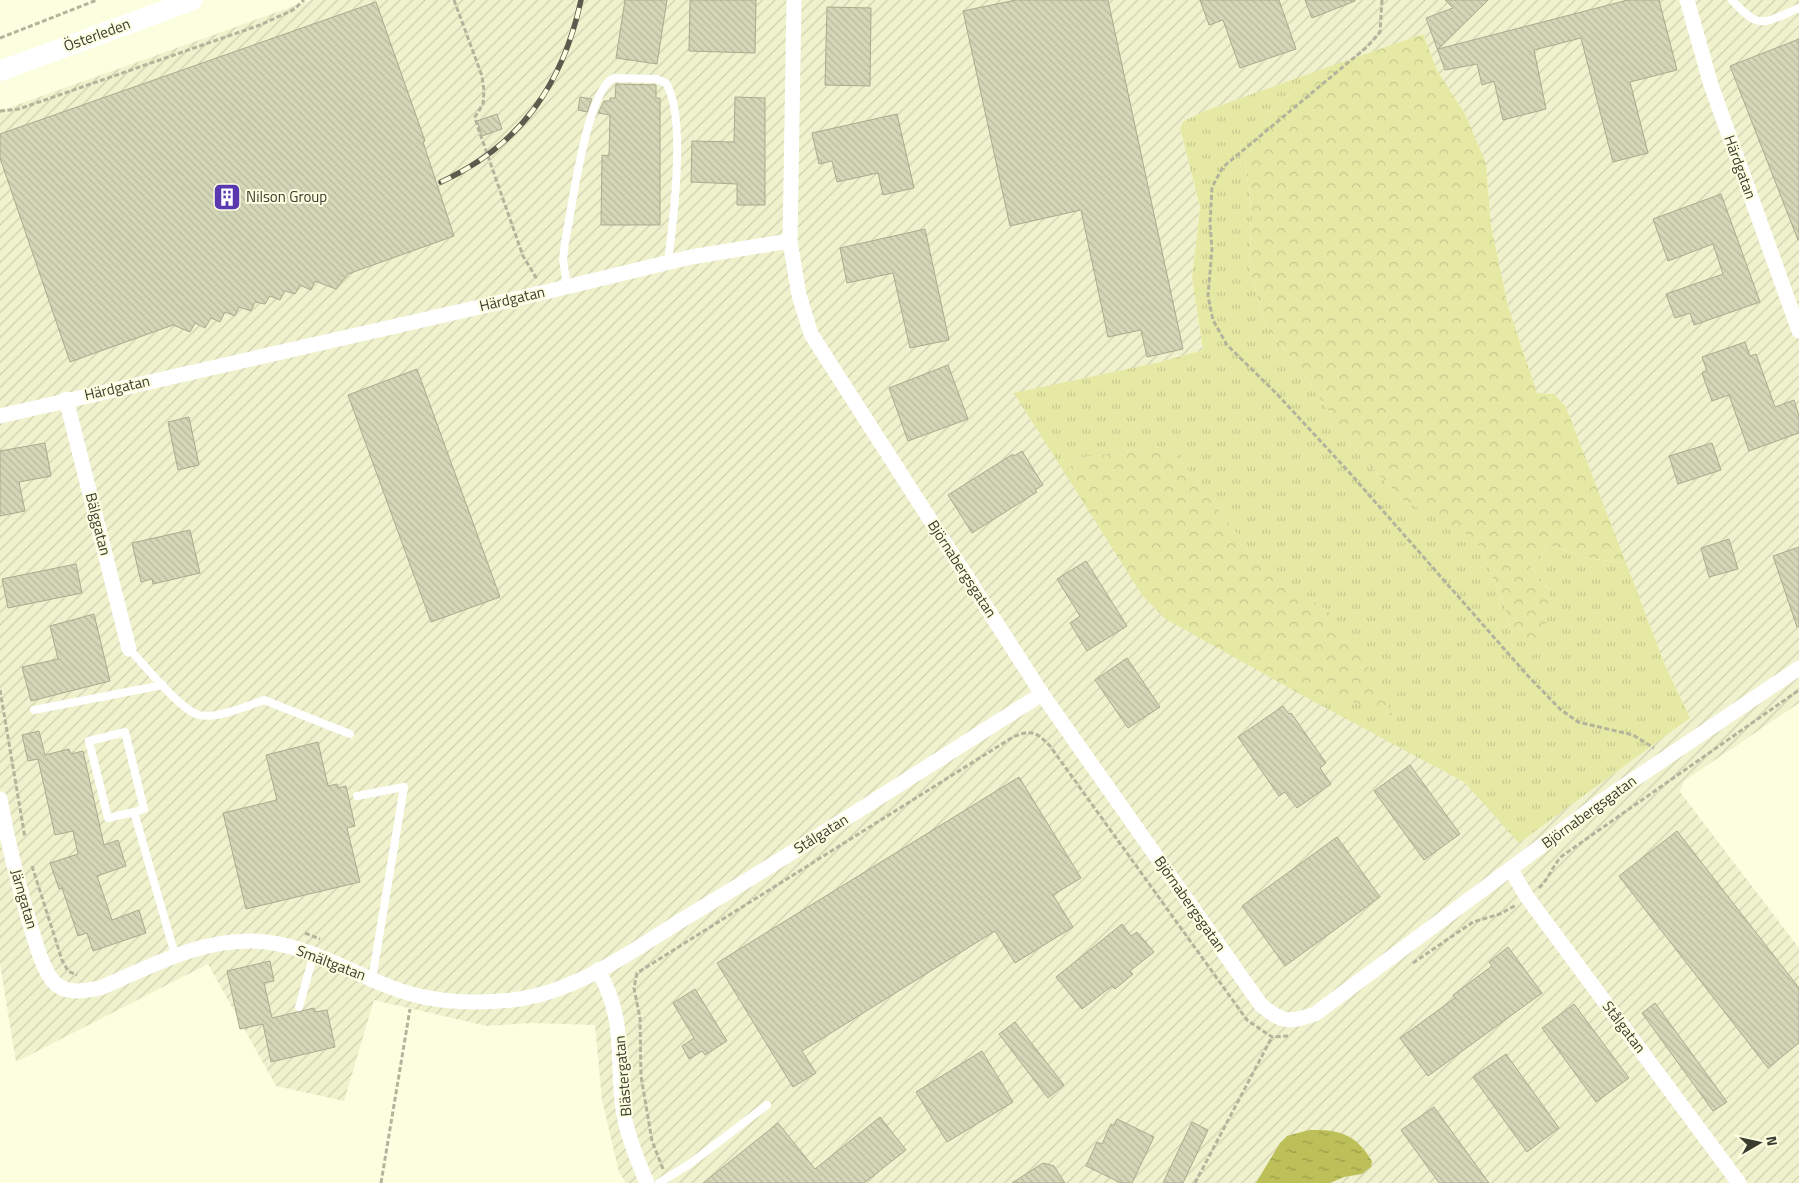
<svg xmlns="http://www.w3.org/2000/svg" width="1799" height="1183" font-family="'Titillium Web',sans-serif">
<defs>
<pattern id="industrial-furrows" width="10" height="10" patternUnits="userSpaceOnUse" patternTransform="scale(1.25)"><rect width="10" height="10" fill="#eff2cc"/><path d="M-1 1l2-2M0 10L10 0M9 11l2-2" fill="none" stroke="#ced0b0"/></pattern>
<pattern id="grass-tufts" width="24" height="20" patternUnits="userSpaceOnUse" patternTransform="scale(1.25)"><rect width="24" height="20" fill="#e6e9a4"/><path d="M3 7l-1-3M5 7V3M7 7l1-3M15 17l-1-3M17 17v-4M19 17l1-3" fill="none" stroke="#c6c98e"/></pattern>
<pattern id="forest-crowns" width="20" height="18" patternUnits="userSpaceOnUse" patternTransform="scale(1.25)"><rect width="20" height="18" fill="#e6e9a4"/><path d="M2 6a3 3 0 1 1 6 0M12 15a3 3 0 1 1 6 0" fill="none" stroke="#c6c98e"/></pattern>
<pattern id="water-ripples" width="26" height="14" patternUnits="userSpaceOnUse" patternTransform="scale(1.25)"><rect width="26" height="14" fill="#bdbf58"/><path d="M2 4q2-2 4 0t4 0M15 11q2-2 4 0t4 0" fill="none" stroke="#9b9c49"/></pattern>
<pattern id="building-back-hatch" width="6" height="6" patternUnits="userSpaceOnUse" patternTransform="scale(1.25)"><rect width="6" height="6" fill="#d4d6b8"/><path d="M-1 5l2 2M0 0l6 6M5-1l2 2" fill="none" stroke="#b7b99e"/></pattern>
</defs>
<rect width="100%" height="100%" fill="#fcfee0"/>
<path fill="url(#industrial-furrows)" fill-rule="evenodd" d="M311,0h1488v703l-115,78 -4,11 119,156v235h-1173l-7,-11 -17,-72 -7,-75 -64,-2 -44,3 -113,-26 -30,101 -68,-15 -68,-122 -192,98 -16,-98v-853zM1423,34l14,36 28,44 21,49 5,62 17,81 29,87 17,1 12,13 99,258 25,53 -171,124 -55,-60 -29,-16 -279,-403 47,-13 -11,-72 8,-71 -20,-78 4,-8 18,-9z"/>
<path fill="url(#grass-tufts)" d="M1314,72l-42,38 -27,49 7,57 -3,49 16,60 45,58 41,62 50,54 75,39 26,61 11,38 37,-46 -20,-26 20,-20 36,13 40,5 39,102 25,53 -171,125 -55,-61 -153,-82 21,-5 61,20 -65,-104 -71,-51 -84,-110 -18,-3 -74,11 -17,14 -50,-79 142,-30 47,-13 -11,-72 8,-71 -20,-79 4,-7 18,-9z"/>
<g fill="url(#forest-crowns)">
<path d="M1423,34l14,36 28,44 21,49 5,62 17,81 29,87 17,1 12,13 60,156 -40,-5 -36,-13 -20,20 20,26 -3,29 -12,25 -22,-8 -11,-38 -26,-60 -75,-40 -50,-54 -41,-62 -45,-58 -16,-60 3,-49 -7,-57 27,-49 42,-38z"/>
<path d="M1155,447l18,3 84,110 71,51 31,42 23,38 11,25 -61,-21 -21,5 -147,-82 -22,-23 -78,-123 17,-14z"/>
</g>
<path fill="url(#water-ripples)" d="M1309,1130c30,-1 47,4 63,31l-1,6 -9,7 -18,3 -14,6h-74l24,-40 7,-7z"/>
<g fill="url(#building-back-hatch)" stroke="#a9ab8e">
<path d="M625,0h42l-10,64 -41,-6z"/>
<path d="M690,0h66l-1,53 -66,-2z"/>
<path d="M1016,0h92l75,349 -36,8 -6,-27 -33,7 -27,-127 -71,16 -47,-215z"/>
<path d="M1200,0h79l17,49 -56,19 -17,-48 -14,5z"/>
<path d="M1305,0h50v1l-43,17z"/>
<path d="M1445,0h43l-50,49 190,-49h31l18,70 -47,12 18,71 -35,9 -32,-124 -47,12 12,59 -43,11 -9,-39 -12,4 -5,-21 -32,6 -19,-52 27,-10z"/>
<path d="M376,2l49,139 -2,1 31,94 -106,38 -12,15 -21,-8 -4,9 -11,-5 -5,9 -10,-3 -5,9 -10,-4 -5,8 -10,-2 -4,9 -12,-4 -4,9 -10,-4 -5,10 -9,-4 -6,10 -10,-5 -5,9 -17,-7 -103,37 -70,-204v-24z"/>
<path d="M827,7l44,1 -1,78 -45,-1z"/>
<path d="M1799,39v201h-1l-68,-174z"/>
<path d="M616,84l40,1v13h4v127h-59l1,-70 7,1 1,-41 -12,-2 6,-12h6v-3h5z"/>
<path d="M580,97l12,2 -5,13 -9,-2z"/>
<path d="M735,97l30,1v107h-28v-21l-46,-2 1,-41 42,1z"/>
<path d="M497,114l5,15 -20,7 -5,-15z"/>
<path d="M897,114l17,74 -31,7 -5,-22 -41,9 -5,-21 -13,3 -7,-31z"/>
<path d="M1721,194l39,108 -66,23 -4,-12 -15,5 -9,-24 57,-20 -10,-30 -45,17 -15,-42z"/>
<path d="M925,229l24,111 -39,8 -17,-75 -46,10 -7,-35z"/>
<path d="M1745,342l5,14 6,-2 19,53 19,-7 5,16v17l-50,18 -20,-56 -17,6 -10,-28 5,-2 -5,-14z"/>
<path d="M948,365l20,54 -60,22 -19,-53z"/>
<path d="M417,369l83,228 -69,25 -83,-227z"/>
<path d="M189,417l10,48 -21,5 -10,-48z"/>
<path d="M45,443l6,33 -32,6 6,29 -25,5v-65z"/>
<path d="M1712,443l9,27 -43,14 -9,-28z"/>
<path d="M1022,451l21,34 -8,5 2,2 -65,41 -24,-38 65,-41 1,2z"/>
<path d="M190,530l10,43 -47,11 -1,-5 -11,3 -9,-39z"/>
<path d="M1729,539l9,30 -29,8 -8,-29z"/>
<path d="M1799,547v79l-2,1 -24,-71z"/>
<path d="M1086,561l41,65 -40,25 -17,-28 10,-7 -23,-37z"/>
<path d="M76,564l6,29 -74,15 -6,-29z"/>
<path d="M94,614l16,67 -79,20 -9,-34 36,-8 -8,-33z"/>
<path d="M1127,658l33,49 -32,21 -33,-48z"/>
<path d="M1283,706l6,8 2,-1 35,50 -6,5 11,16 -34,24 -12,-16 -6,4 -41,-59z"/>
<path d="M39,731l6,24 24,-6 2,5 12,-3 21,94 14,-5 8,26 -29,10 15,44 27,-10 7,23 -53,18 -6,-18 -9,3 -16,-48 -3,1 -9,-26 28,-9 -5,-23 -18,4 -17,-76 -10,2 -6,-26z"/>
<path d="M318,742l10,44 9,-2 1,4 8,-2 9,40 -8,2 13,54 -114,27 -23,-96 54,-13 -11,-45z"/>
<path d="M1410,765l50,69 -36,26 -50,-69z"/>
<path d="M1019,777l62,101 -28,17 20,32 -58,36 -20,-32 -193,120 14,22 -23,14 -76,-124z"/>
<path d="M1677,831l122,157v55l-31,25 -149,-192z"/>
<path d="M1337,837l43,60 -95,69 -43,-60z"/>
<path d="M1122,924l9,12 6,-4 17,20 -24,19 3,3 -18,15 -3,-3 -30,23 -26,-32z"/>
<path d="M1508,947l34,46 -114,83 -28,-38 55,-40 -2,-3 39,-29 -3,-4z"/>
<path d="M270,961l4,20 -10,2 8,35 42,-10 1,4 12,-2 8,37 -64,15 -8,-38 -23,5 -13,-58z"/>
<path d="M695,989l32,52 -22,14 -3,-4 -13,8 -7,-13 12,-8 -21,-35z"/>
<path d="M1655,1003l72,99 -14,9 -71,-98z"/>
<path d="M1574,1004l55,74 -33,24 -54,-74z"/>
<path d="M1015,1022l49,63 -16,13 -49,-64z"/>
<path d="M982,1051l31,51 -66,40 -31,-50z"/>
<path d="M1506,1054l53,74 -32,24 -54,-75z"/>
<path d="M1434,1107l55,76h-50l-38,-53z"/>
<path d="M880,1117l26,33 -42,33h-161l75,-60 37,46z"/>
<path d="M1117,1119l37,18 -22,46h-11l-35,-17 11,-24 5,2 9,-20 3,2z"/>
<path d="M1192,1122l16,8 -25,53h-20z"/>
<path d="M1043,1163l11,3 11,17h-53z"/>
</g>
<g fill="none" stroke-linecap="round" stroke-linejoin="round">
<g stroke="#b2b49c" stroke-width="3" stroke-dasharray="5 2.5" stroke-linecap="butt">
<path d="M454,0l28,76 2,15 -1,13 -8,13 2,8 46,131 14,23"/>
<path d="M1382,0l-2,32 -12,14 -145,121 -11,20 -2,37 2,25 -4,47 5,24 14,25 50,49 71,77 180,205 32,33 18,13 55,13 21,13"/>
<path d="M0,38l97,-38"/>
<path d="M0,111l19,-2 241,-84 33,-15 11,-10"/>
<path d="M0,690l25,148"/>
<path d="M32,866l30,94 6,11 9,4"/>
<path d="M1539,888c10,-9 13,-22 23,-32l237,-166"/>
<path d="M305,933l15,6"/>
<path d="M1413,963l60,-41 27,-8 16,-9"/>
<path d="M663,1169l-11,-28 -11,-65 -1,-58 -6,-30 3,-15 376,-236c19,-8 23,-5 37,9l197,274 25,17 16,-1"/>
<path d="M381,1183l29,-174"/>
<path d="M1195,1183l77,-146"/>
</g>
<g stroke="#fff" stroke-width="8">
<path d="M1732,0c28,31 31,23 67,8"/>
<path d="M567,287l-4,-28 2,-17c7,-32 21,-152 49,-164l42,1 10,4c20,32 8,132 3,171l3,7"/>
<path d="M129,649c16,16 48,57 67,65 16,7 52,-8 68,-14l86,34"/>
<path d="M34,710l129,-25"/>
<path d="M357,796l47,-9 -32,192"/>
<path d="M134,812l-26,6 -19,-77 36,-9 19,77 -10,3 41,143"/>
<path d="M299,1007l15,-54"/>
<path d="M659,1183l32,-20 76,-58"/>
</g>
<g stroke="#fff" stroke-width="15">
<path d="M1687,0l24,85 88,246"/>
<path d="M790,241l9,54 12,39 231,360 219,311c22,18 27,18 54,9l284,-211 200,-135"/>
<path d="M66,399l63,250"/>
<path d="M0,416l537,-122 154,-37 99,-16 4,-241"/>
<path d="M0,799c8,45 19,89 32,132 5,16 10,36 21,50 11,14 31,10 47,7 49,-21 100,-49 154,-47 51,2 93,30 139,47 36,14 80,16 119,12 67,-7 126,-54 183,-88 117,-70 231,-145 347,-218"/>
<path d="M1511,870l16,27 212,286"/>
<path d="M598,970c27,48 19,81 24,132 3,28 14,55 25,81"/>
</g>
<path stroke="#fff" stroke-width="20" d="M0,71l193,-71"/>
<g stroke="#5b5c4d" stroke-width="5.5">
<path id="rail" d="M441,182c79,-36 122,-98 140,-182"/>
</g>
<use href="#rail" stroke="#fcfee0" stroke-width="4" stroke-dasharray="11" stroke-linecap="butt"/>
</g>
<defs>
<g id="building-square" transform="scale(1.4375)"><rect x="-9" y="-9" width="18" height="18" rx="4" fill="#5938b0" stroke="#fcfee0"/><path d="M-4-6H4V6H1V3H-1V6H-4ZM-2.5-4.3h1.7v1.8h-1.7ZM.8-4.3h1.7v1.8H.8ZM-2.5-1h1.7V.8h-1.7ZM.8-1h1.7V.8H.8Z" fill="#fff"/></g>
</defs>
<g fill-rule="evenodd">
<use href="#building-square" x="227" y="197"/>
</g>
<g text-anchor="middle" stroke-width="4" stroke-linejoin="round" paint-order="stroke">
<g font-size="15" fill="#3b3c30" stroke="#fcfee0">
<text transform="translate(97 35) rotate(-20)" y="5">Österleden</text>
<text transform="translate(1740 167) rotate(70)" y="5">Härdgatan</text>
<text transform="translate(512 299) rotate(-13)" y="5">Härdgatan</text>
<text transform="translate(117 388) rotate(-13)" y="5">Härdgatan</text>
<text transform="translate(98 524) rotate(76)" y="5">Bälggatan</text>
<text transform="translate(962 569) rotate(57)" y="5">Björnabergsgatan</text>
<text transform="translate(1589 812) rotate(-36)" y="5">Björnabergsgatan</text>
<text transform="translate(821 834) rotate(-32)" y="5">Stålgatan</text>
<text transform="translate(24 899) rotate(74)" y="5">Järngatan</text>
<text transform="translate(1190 904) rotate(55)" y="5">Björnabergsgatan</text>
<text transform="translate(331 963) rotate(21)" y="5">Smältgatan</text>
<text transform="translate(1624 1027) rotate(53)" y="5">Stålgatan</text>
<text transform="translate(623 1076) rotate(-95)" y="5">Blästergatan</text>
</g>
<g font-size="15" fill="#3b3c30" stroke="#fcfee0" text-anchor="start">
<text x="246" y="202">Nilson Group</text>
</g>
</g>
<g transform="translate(1759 1143) rotate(81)" stroke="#fcfee0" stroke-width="4" paint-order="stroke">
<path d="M0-4L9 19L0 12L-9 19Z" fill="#3b3c30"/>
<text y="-8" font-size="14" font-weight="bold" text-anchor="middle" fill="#3b3c30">N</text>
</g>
</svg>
